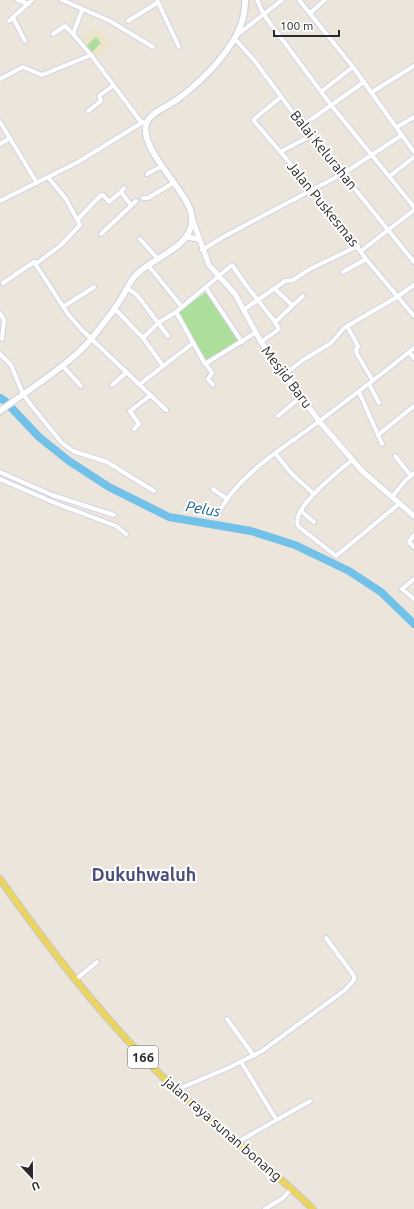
<svg xmlns="http://www.w3.org/2000/svg" width="414" height="1209" font-family="Ubuntu,sans-serif">
<rect width="100%" height="100%" fill="#ebe5dc"/>
<path fill="#ece4cb" d="M96,29l5,3 10,12 -16,16 -16,-17 12,-13z"/>
<g fill="#ace09a">
<path d="M96,37l5,6 -10,10 -6,-6z"/>
<path d="M209,290l33,54 -28,18 -6,1 -30,-51z"/>
</g>
<g fill="none" stroke-linecap="round" stroke-linejoin="round">
<path stroke="#72c1e9" stroke-width="8" d="M0,398l5,3 34,36 30,24 40,26 60,30 82,14 44,14 54,26 32,21 33,32"/>
<g stroke="#d1d3e2" stroke-width="6">
<g id="minor">
<path d="M18,0l11,4"/>
<path d="M62,0l48,21 43,26"/>
<path d="M157,0l22,47"/>
<path d="M257,0l7,15 67,90 83,102"/>
<path d="M299,0l54,67 61,85"/>
<path d="M82,10l-9,24 18,21"/>
<path d="M310,13l15,-13"/>
<path d="M13,18l12,23"/>
<path d="M9,21l23,-21"/>
<path d="M128,21l29,-18"/>
<path d="M53,34l12,-8 8,8"/>
<path d="M237,35l45,-35"/>
<path d="M235,39l19,21 37,50 123,152"/>
<path d="M0,79l23,-12 19,8 49,-20 50,67"/>
<path d="M322,91l31,-24"/>
<path d="M372,92l42,-26"/>
<path d="M281,97l-27,22v2l76,89 36,49 48,57"/>
<path d="M88,111l13,-10 -2,-5 15,-11"/>
<path d="M0,122l37,61"/>
<path d="M303,125l61,-43"/>
<path d="M397,127l17,-10"/>
<path d="M0,144l10,-6"/>
<path d="M280,152l32,-17"/>
<path d="M147,174l15,-8"/>
<path d="M390,176l24,-19"/>
<path d="M48,177l18,22 14,26 -19,20 -24,18 -3,-1 34,52 12,14 86,82"/>
<path d="M124,188l-3,4 10,13"/>
<path d="M143,198h5l25,-15"/>
<path d="M0,201l78,-39 65,-40"/>
<path d="M78,219l22,-23 3,-1 6,7 12,-10"/>
<path d="M101,234l35,-33"/>
<path d="M140,239l18,20"/>
<path d="M202,250l21,-13 121,-64 58,-38"/>
<path d="M361,251l53,-41"/>
<path d="M148,265l34,42"/>
<path d="M343,272l23,-13"/>
<path d="M3,283l31,-21"/>
<path d="M127,288l10,7 31,41"/>
<path d="M206,288l36,54"/>
<path d="M275,289l17,16"/>
<path d="M63,307l31,-20"/>
<path d="M114,308l29,30 20,28"/>
<path d="M245,309l40,-28 8,-1 17,-11 48,-23"/>
<path d="M0,313l4,7 -2,19"/>
<path d="M347,326l11,20 -2,4 1,4 16,27"/>
<path d="M255,333l-50,31 -29,-52 56,-47 14,20 29,37"/>
<path d="M143,338l15,-15 18,-11"/>
<path d="M261,342l18,-13 -4,-7 28,-26"/>
<path d="M409,352l5,6"/>
<path d="M0,354l11,11 12,29 8,11 31,38 11,8 34,11 47,29"/>
<path d="M206,364l6,9 -4,6 5,6"/>
<path d="M62,365l19,21"/>
<path d="M285,374l18,-14 28,-17 13,-15 53,-31 17,-12"/>
<path d="M140,384l53,-41"/>
<path d="M369,384l10,19"/>
<path d="M112,385l15,-13"/>
<path d="M359,392l23,52"/>
<path d="M278,416l24,-20"/>
<path d="M134,429l5,-5 -9,-13 21,-16"/>
<path d="M378,435l36,-29"/>
<path d="M275,453l17,21 22,20"/>
<path d="M395,456l16,20"/>
<path d="M352,460c-12,10 -65,51 -53,67l37,29 64,-53"/>
<path d="M0,472l52,23 62,20"/>
<path d="M0,479l55,24 61,23 10,8"/>
<path d="M213,489l14,10 -7,11"/>
<path d="M392,497l14,-17 8,-7"/>
<path d="M227,499c22,-30 53,-49 83,-71 35,-26 70,-52 104,-80"/>
<path d="M301,511l13,11"/>
<path d="M414,535l-5,7 5,5"/>
<path d="M414,579l-12,10 12,10"/>
<path d="M75,980l22,-18"/>
<path d="M227,1019l27,37"/>
<path d="M241,1062l35,57"/>
<path d="M176,1090l52,-22 34,-17 83,-61 9,-10v-4l-28,-38"/>
<path d="M236,1143l74,-42"/>
<path d="M265,1209l18,-11 9,-10"/>
</g>
</g>
<g stroke="#d1d3e2" stroke-width="7">
<g id="tertiary">
<path d="M192,218l17,47 26,29 26,48 58,79 43,50 52,45"/>
<path d="M186,237l13,2"/>
</g>
</g>
<g stroke="#d1d3e2" stroke-width="8">
<path id="secondary" d="M0,411c27,-20 72,-48 92,-73 10,-13 21,-26 29,-39 5,-8 8,-16 14,-23 17,-19 58,-28 57,-58 0,-24 -56,-69 -45,-96 4,-10 22,-16 31,-23 28,-21 69,-61 67,-99"/>
</g>
<g stroke="#c7c7c7" stroke-width="8">
<path id="primary" d="M0,879c53,75 109,147 176,211 44,41 94,77 137,119"/>
</g>
<use href="#minor" stroke="#fff" stroke-width="4"/>
<use href="#tertiary" stroke="#fff" stroke-width="5"/>
<use href="#secondary" stroke="#fff" stroke-width="5.5"/>
<use href="#primary" stroke="#ead561" stroke-width="6"/>
</g>
<g text-anchor="middle" stroke-width="4" stroke-linejoin="round" paint-order="stroke">
<rect fill="#fff" stroke="#696969" stroke-width="1" x="128" y="1046" width="30" height="22" rx="3"/>
<g font-size="13" font-weight="bold" fill="#292929">
<text x="143" y="1062">166</text>
</g>
<g font-size="14" fill="#292929" stroke="#fff">
<text transform="translate(324 150) rotate(51)" y="5">Balai Kelurahan</text>
<text transform="translate(323 204) rotate(51)" y="5">Jalan Puskesmas</text>
<text transform="translate(287 377) rotate(53)" y="5">Mesjid Baru</text>
<text transform="translate(223 1129) rotate(41)" y="5">jalan raya sunan bonang</text>
</g>
<g font-size="15" font-style="italic" fill="#135e94" stroke="#fff">
<text transform="translate(203 509) rotate(10)" y="5">Pelus</text>
</g>
<g font-size="18" font-weight="bold" fill="#4c5078" stroke="#fff">
<text x="144" y="881">Dukuhwaluh</text>
</g>
</g>
<g transform="translate(32 1177) rotate(158)" stroke="#ffffff" stroke-width="3" paint-order="stroke">
<path d="M0-3L7 15L0 10L-7 15Z" fill="#292929"/>
<text y="-6" font-size="11" font-weight="bold" text-anchor="middle" fill="#292929">U</text>
</g>
<path d="M274 30v6h65v-6" fill="none" stroke="#292929" stroke-width="2"/>
<text x="280" y="30" font-size="12" fill="#292929" stroke="#ffffff" stroke-width="3" paint-order="stroke">100 m</text>
</svg>
